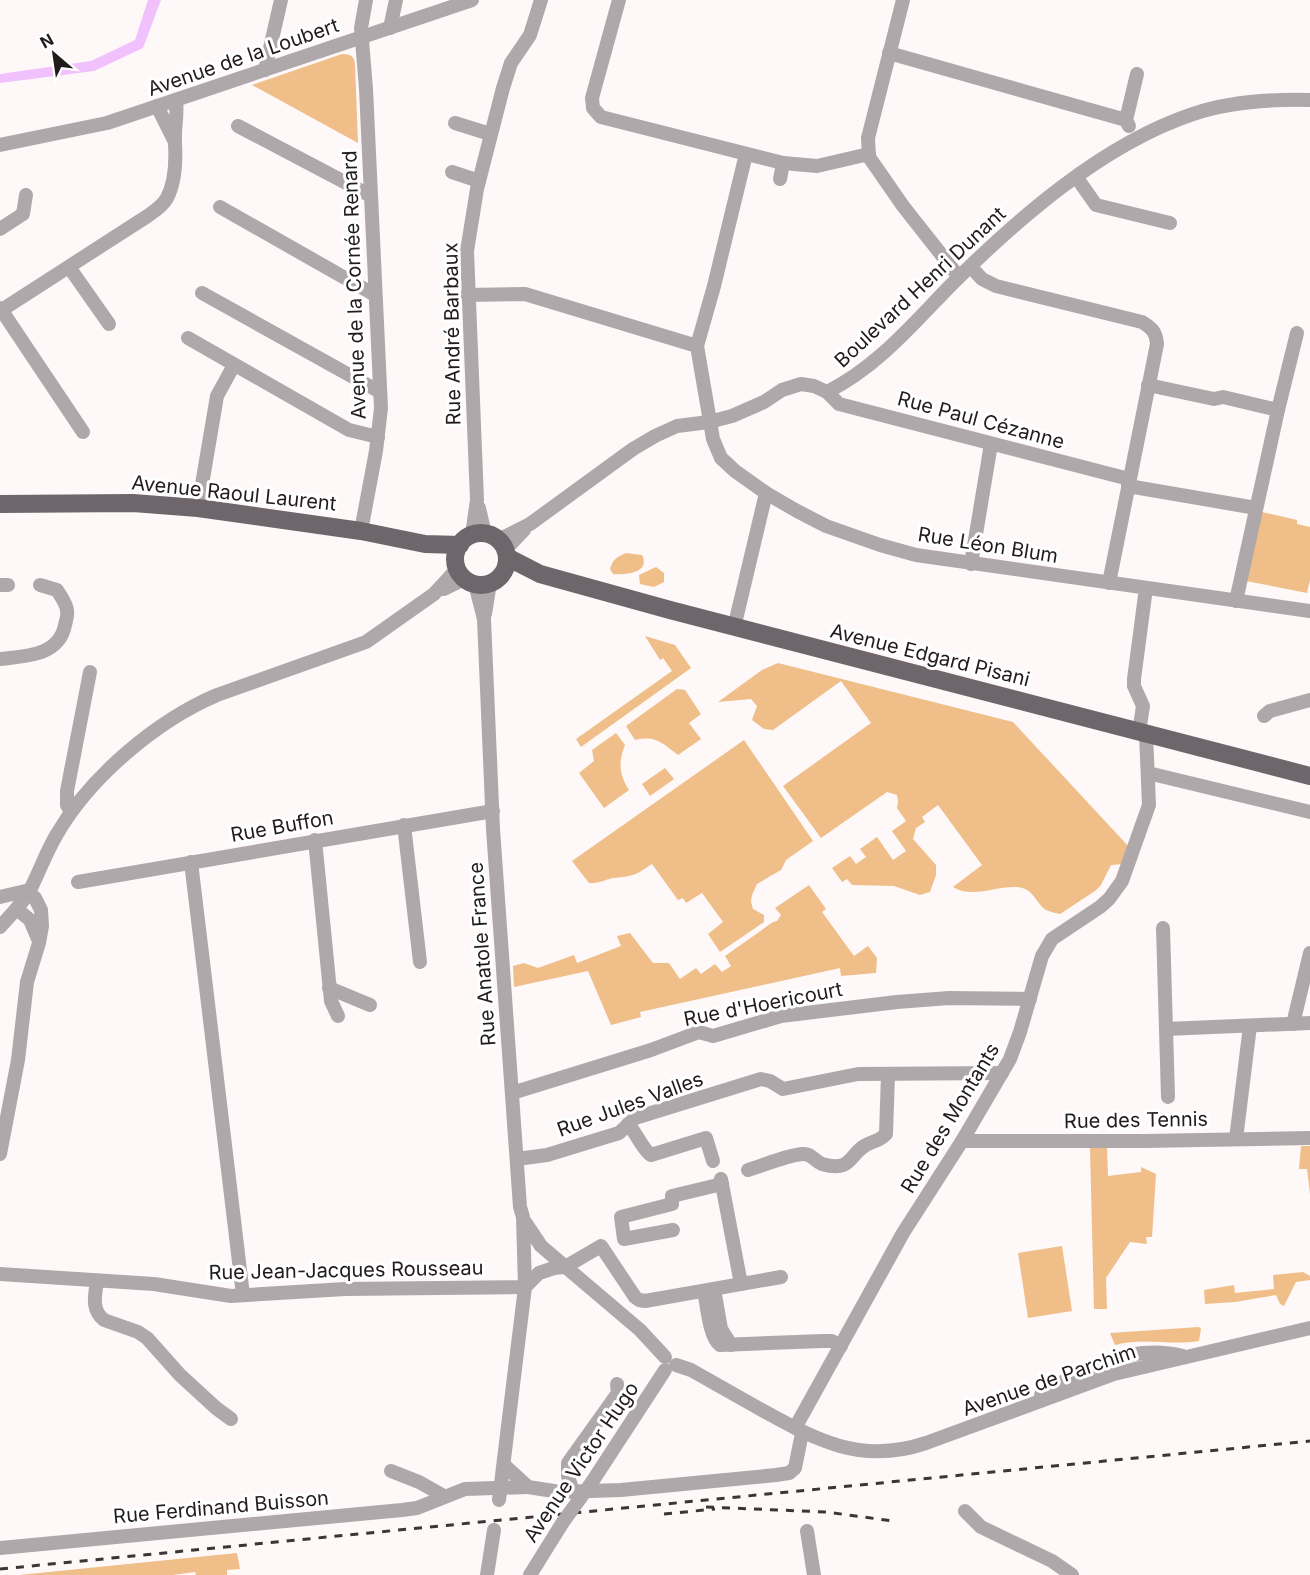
<svg xmlns="http://www.w3.org/2000/svg" width="1310" height="1575" font-family="Inter,sans-serif">
<rect width="100%" height="100%" fill="#fef8f8"/>
<g fill="#f0be88">
<path d="M342,54c8,0 12,2 13,10l3,79 -106,-58z"/>
<path d="M1262,512l35,8v4l13,3v53l-3,13 -61,-12z"/>
<path d="M626,553l16,2c9,18 -17,20 -29,19l-3,-5c3,-10 7,-12 16,-16z"/>
<path d="M656,567l8,6v9l-10,5 -14,-3 -1,-9z"/>
<path d="M645,636l30,9 16,23 -110,79 -5,-8 96,-68 -9,-13 -3,2z"/>
<path d="M778,663l235,59 117,126 -6,16 -13,1 -10,20 -6,6 -35,23c-4,-1 -10,-2 -14,-4 -9,-6 -13,-20 -24,-22 -20,-5 -49,12 -69,-1l29,-22 -44,-60 -16,12 3,5 -9,6 -3,11 23,26v10l-6,17 -10,3 -26,-9 -42,-1 -5,-6 -5,3 -10,-14 18,-12 6,8 10,-7 -6,-8 17,-12 16,23 13,-9 -14,-20 14,-10 -9,-13 1,-6 -1,-7 -10,-3 -66,46 -38,-52 88,-63 -30,-42 -68,49 -9,-1 -12,-9 5,-14 -6,-7 -33,3 44,-32z"/>
<path d="M677,689l8,1 16,24 -12,9 12,16 -23,16c-16,-12 -22,-20 -43,-15l-9,-14z"/>
<path d="M616,733l9,12c-7,18 -6,29 4,45l-25,18 -25,-35 15,-12 -2,-11z"/>
<path d="M744,740l69,101 -27,19 -5,10 -24,14 -5,11 -1,7 2,7 11,6v7l-44,30 -12,-18 15,-12 -21,-29 -16,10 -3,-5 -5,2 -26,-36c-18,12 -18,12 -39,14 -9,2 -15,6 -24,5l-17,-22z"/>
<path d="M665,768l9,11 -24,17 -8,-12z"/>
<path d="M809,885l17,24 -4,3 32,44 14,-10 9,12 -1,15 -35,3 -1,-8 -200,44 1,5 -30,8 -23,-54 -74,16 -1,-21 11,-3 14,5 36,-13 3,8 44,-17 -4,-10 13,-3 23,30h16l11,16 16,-11 5,6 14,-10 7,8 9,-6 -6,-10 48,-34 4,-1 4,-6 -6,-7z"/>
<path d="M1301,1146h9v48l-3,-25h-8z"/>
<path d="M1090,1148h17l1,28 33,-4v-5l15,7 -4,63h-6l1,7 -17,-2 -24,36 1,31h-13z"/>
<path d="M1062,1246l10,65 -44,7 -10,-65z"/>
<path d="M1303,1272l7,4v4l-14,2 -12,24 -4,-2 -4,-9 -41,7 -30,2 -1,-14 30,-5 1,8 39,-4 -1,-14z"/>
<path d="M1199,1327l2,2 -2,12c-29,5 -53,-4 -84,4l-5,-12z"/>
<path d="M237,1553l3,16 -13,1v5h-31l-1,-3 -22,3h-154z"/>
</g>
<path fill="#f1c1fd" d="M148,0h13l-18,48 -49,23 -94,12v-9l91,-13 44,-21z"/>
<g fill="none" stroke-linecap="round" stroke-linejoin="round">
<g stroke="#aea8ab" stroke-width="14">
<path d="M619,0l-27,98 1,10 8,9 182,46 34,3 52,-12"/>
<path d="M903,0l-35,138 1,19 34,49 56,71"/>
<path d="M390,28l6,-28"/>
<path d="M889,53l237,67"/>
<path d="M265,70l16,-70"/>
<path d="M157,106l18,36"/>
<path d="M455,123l35,11"/>
<path d="M238,126l133,70"/>
<path d="M1129,126l-3,-6 11,-46"/>
<path d="M0,145l107,-22 365,-123"/>
<path d="M746,154l-32,132 -17,60 16,93 8,19 14,13 31,22 31,18 29,15 54,19 36,10 394,56"/>
<path d="M452,172l27,9"/>
<path d="M1077,178l19,27 74,18"/>
<path d="M780,179l3,-16"/>
<path d="M220,207l155,88"/>
<path d="M0,229l23,-15 3,-19"/>
<path d="M69,267l40,57"/>
<path d="M971,267l11,12 14,7 146,36c10,6 14,10 15,22l-48,239"/>
<path d="M202,293l178,99"/>
<path d="M467,295l58,-1 172,52"/>
<path d="M0,308l83,124"/>
<path d="M0,311l146,-94c7,-5 16,-10 21,-19 8,-15 9,-38 8,-55 -1,-15 3,-28 1,-43"/>
<path d="M188,338l161,92 29,7"/>
<path d="M1148,385l66,14 9,-2 55,13 -42,191"/>
<path d="M827,392l12,12 290,75"/>
<path d="M1278,410l19,-77"/>
<path d="M1128,486l128,22"/>
<path d="M198,508l19,-112 17,-31"/>
<path d="M479,508l6,26"/>
<path d="M361,531l15,-80 5,-43 -15,-319 -5,-61 5,-28"/>
<path d="M472,535l5,-35 -10,-249 10,-62 26,-101 8,-25 19,-28 11,-35"/>
<path d="M498,540l32,-16 103,-75 22,-13 22,-10 32,-4 23,-6 32,-14 18,-12 19,-6 13,2 13,6c49,-24 86,-68 123,-106 67,-67 153,-142 243,-172 38,-13 78,-15 117,-14"/>
<path d="M505,550l19,-20"/>
<path d="M971,564l20,-120"/>
<path d="M0,585h8"/>
<path d="M444,589l20,-10"/>
<path d="M485,614l5,-31"/>
<path d="M734,628l32,-135"/>
<path d="M0,659c26,-3 59,-3 65,-34 1,-4 3,-10 2,-14 0,-7 -7,-16 -10,-21l-17,-5"/>
<path d="M1264,716l6,-5 40,-11"/>
<path d="M1139,732l4,-26 -9,-20v-7l12,-91"/>
<path d="M1148,773l162,39"/>
<path d="M71,811l-4,-6v-14l23,-119"/>
<path d="M404,825l16,137"/>
<path d="M315,840l16,161 7,15"/>
<path d="M191,862l52,433"/>
<path d="M78,882l415,-71"/>
<path d="M0,897l30,-7"/>
<path d="M17,909l13,11 9,21"/>
<path d="M0,927c10,-11 21,-22 29,-35 10,-19 17,-40 28,-58 33,-57 99,-113 160,-139l149,-53 68,-48 23,-25"/>
<path d="M1163,928l5,169"/>
<path d="M329,988l41,17"/>
<path d="M1293,1024l17,-71"/>
<path d="M1166,1029l144,-6"/>
<path d="M512,1093l139,-43 48,-18 14,4 68,-20 116,-14 52,-4 81,1"/>
<path d="M628,1124c9,10 15,26 23,31l55,-17 7,23"/>
<path d="M1236,1139l14,-113"/>
<path d="M962,1141h183l165,-3"/>
<path d="M0,1154l18,-94 9,-78 12,-39 3,-17 -1,-16 -6,-12 -6,-5"/>
<path d="M517,1159l30,-4 72,-22 16,-15 126,-39 9,2 13,8 75,-15 144,-1"/>
<path d="M748,1170c17,-5 36,-14 54,-16 10,-1 12,7 20,10 30,9 27,-10 44,-19 7,-4 14,-4 20,-11l2,-60"/>
<path d="M721,1179l20,105"/>
<path d="M525,1222l16,24 99,84 25,27"/>
<path d="M673,1230l-49,9 -3,-22 51,-13v-8l50,-12"/>
<path d="M0,1274l154,10 77,12 114,-7 180,-2 -2,-70 -3,-10 -27,-378 -9,-210 -9,-35"/>
<path d="M97,1281c-2,14 -6,29 7,39l34,12 9,6 33,37 36,33 15,11"/>
<path d="M714,1289l7,40 10,16"/>
<path d="M704,1291c3,13 5,46 16,54l103,-4h9l9,5"/>
<path d="M676,1365l15,5c23,13 46,26 69,39 56,31 101,56 166,34l188,-69 196,-46"/>
<path d="M1041,1395c43,-27 90,-52 142,-39"/>
<path d="M795,1428l108,-195 59,-92 48,-82 10,-27 22,-76 10,-17 48,-32 9,-8 13,-18 27,-76 -3,-71"/>
<path d="M504,1465l24,22 32,5 61,-2 155,-15 13,-2 6,-5 7,-35"/>
<path d="M391,1471l28,11 25,14"/>
<path d="M592,1482l73,-112"/>
<path d="M573,1492l-5,-16v-13l50,-70 -1,-9"/>
<path d="M499,1500l26,-213 14,-14 15,-5 11,-1 36,-21 34,51 4,3 6,1 136,-24"/>
<path d="M965,1511l16,16 71,34 20,14"/>
<path d="M807,1531l7,44"/>
<path d="M0,1548l402,-38 15,-2 48,-19 63,-2"/>
<path d="M487,1575l7,-45"/>
<path d="M530,1575l33,-53"/>
</g>
<g stroke="#6f666b" stroke-width="18">
<path d="M0,504l133,-1 65,5 163,23 64,13 35,1"/>
<circle cx="481" cy="559" r="26"/>
<path d="M507,557l33,17 130,36 640,166"/>
</g>
<g stroke="#3b3536" stroke-width="3" stroke-dasharray="8 8" stroke-linecap="butt">
<path d="M706,1507l120,5 67,9"/>
<path d="M664,1514l51,-5"/>
<path d="M0,1569l1310,-128"/>
</g>
<path stroke="#aea8ab" stroke-width="14" d="M563,1522l29,-40"/>
</g>
<g text-anchor="middle" stroke-width="6" stroke-linejoin="round" paint-order="stroke">
<g font-size="20" fill="#211b1c" stroke="#fff">
<text transform="translate(243 57) rotate(-19)" y="7">Avenue de la Loubert</text>
<text transform="translate(354 285) rotate(-92)" y="7">Avenue de la Cornée Renard</text>
<text transform="translate(920 287) rotate(-43)" y="7">Boulevard Henri Dunant</text>
<text transform="translate(452 334) rotate(-91)" y="7">Rue André Barbaux</text>
<text transform="translate(981 420) rotate(15)" y="7">Rue Paul Cézanne</text>
<text transform="translate(234 493) rotate(6)" y="7">Avenue Raoul Laurent</text>
<text transform="translate(988 545) rotate(9)" y="7">Rue Léon Blum</text>
<text transform="translate(930 655) rotate(14)" y="7">Avenue Edgard Pisani</text>
<text transform="translate(282 826) rotate(-10)" y="7">Rue Buffon</text>
<text transform="translate(482 954) rotate(-94)" y="7">Rue Anatole France</text>
<text transform="translate(763 1004) rotate(-11)" y="7">Rue d'Hoericourt</text>
<text transform="translate(630 1104) rotate(-20)" y="7">Rue Jules Valles</text>
<text transform="translate(950 1118) rotate(-59)" y="7">Rue des Montants</text>
<text transform="translate(1136 1120) rotate(-1)" y="7">Rue des Tennis</text>
<text transform="translate(346 1270) rotate(-1)" y="7">Rue Jean-Jacques Rousseau</text>
<text transform="translate(1049 1380) rotate(-19)" y="7">Avenue de Parchim</text>
<text transform="translate(581 1462) rotate(-56)" y="7">Avenue Victor Hugo</text>
<text transform="translate(221 1507) rotate(-5)" y="7">Rue Ferdinand Buisson</text>
</g>
</g>
<g transform="translate(54 54) rotate(331)" stroke="#ffffff" stroke-width="4.5" paint-order="stroke">
<path d="M0-4.5L10 22L0 15L-10 22Z" fill="#211b1c"/>
<text y="-9" font-size="16" font-weight="bold" text-anchor="middle" fill="#211b1c">N</text>
</g>
</svg>
